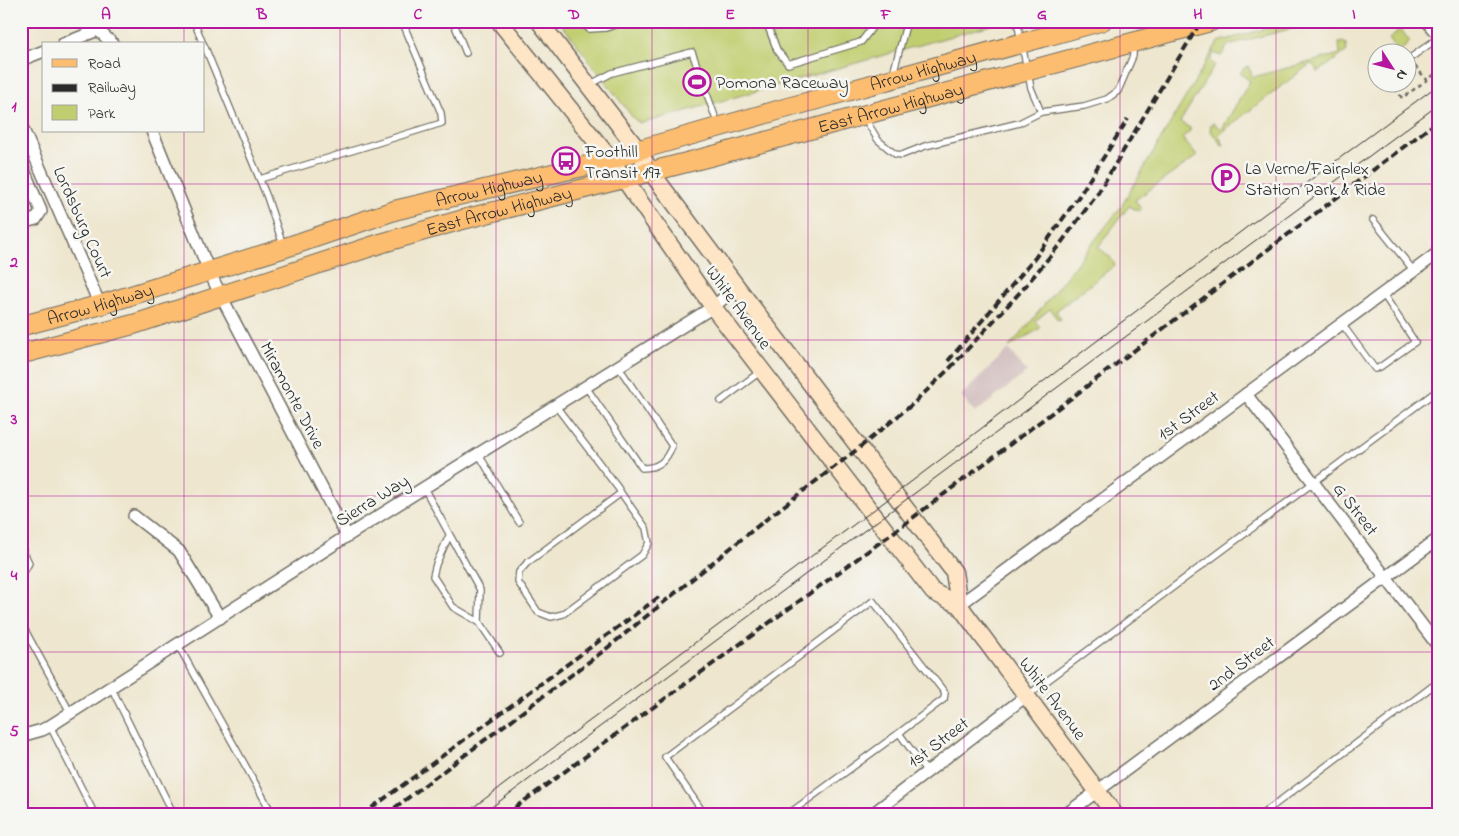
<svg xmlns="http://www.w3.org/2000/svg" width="1459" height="836" font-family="'Indie Flower',sans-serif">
<rect width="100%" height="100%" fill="#f6f6f2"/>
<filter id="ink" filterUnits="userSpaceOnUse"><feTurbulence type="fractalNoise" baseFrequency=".02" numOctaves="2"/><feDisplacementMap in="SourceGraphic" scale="10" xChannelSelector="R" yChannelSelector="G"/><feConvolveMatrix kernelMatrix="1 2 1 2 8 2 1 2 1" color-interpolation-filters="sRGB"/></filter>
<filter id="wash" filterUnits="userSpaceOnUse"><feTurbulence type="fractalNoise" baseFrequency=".0096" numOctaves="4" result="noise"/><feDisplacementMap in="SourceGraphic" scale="20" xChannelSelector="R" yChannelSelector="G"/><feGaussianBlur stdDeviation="1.12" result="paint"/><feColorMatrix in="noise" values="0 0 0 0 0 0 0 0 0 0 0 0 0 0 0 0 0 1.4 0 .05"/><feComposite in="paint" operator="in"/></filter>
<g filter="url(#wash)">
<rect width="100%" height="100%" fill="#eee6ce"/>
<path fill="#d2bfbf" d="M1008,349l19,23 -52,41 -14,-17z"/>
<g fill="#c1ce70" stroke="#767c4e">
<path d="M559,21h446l-358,101 -7,1 -6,-4z"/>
<path d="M1294,21h26l-92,24 -7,11 -7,-3 -4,8 5,4 -35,57 10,6v3l-8,7 15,18 -62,44 6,9 -3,2 -9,-5 -31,41 12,10 5,8 -59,46 5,8 -3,1 -8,-11 -15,12 5,6 -1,2 -30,18 20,-23 92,-117 97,-165z"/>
<path d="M1390,21h5l15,21 -11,10 -10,-13 9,-7z"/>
<path d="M1343,42l3,2 1,7 -27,20 -2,1 -5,-8 -4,1 -91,70 6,10h-2l-12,-15 1,-6 2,-1 9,6 28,-48 -10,-8 4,-5 4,-2 5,11 87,-23 -1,-11z"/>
</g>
</g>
<g filter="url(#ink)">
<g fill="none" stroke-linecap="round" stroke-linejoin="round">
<g stroke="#6f6c64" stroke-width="8">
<g id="lane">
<path d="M194,21l9,23"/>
<path d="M453,21l13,32"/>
<path d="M580,21l9,8 17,-1 21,-7"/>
<path d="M766,21l11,29 11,14 73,-22 10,-13 4,-8"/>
<path d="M1017,21l14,67 10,24"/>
<path d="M1423,21l15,18"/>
<path d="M204,45l63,152 16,48"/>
<path d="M1406,61l32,-23"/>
<path d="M893,74l14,-53"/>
<path d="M589,85l23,-12 80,-21 26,73"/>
<path d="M864,117l14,23 17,14 7,1 23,-9 94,-23 22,-11 43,-6 23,-7 11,-8 15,-35v-12"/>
<path d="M260,179l182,-56 -1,-10 -39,-92"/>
<path d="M1373,220l41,51"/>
<path d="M1342,324l33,45 5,-2 35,-25 -32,-48"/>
<path d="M586,387l56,81c17,0 24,-7 30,-22l-54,-80"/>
<path d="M721,401l40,-30"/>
<path d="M555,405l63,83 3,5 25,35 3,15 -7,12 -79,59 -12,3 -13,-5 -20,-30 1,-10 8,-9 94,-70"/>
<path d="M478,453l41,69"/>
<path d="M424,488l56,102 -1,32 21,31"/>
<path d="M449,536l-13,28 -3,12 20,31 26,15"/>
<path d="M21,546l8,17 -5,9 -3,2"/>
<path d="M21,623l49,89"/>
<path d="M178,645l95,170"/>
<path d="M111,687l63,128"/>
<path d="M1028,695l410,-305"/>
<path d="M50,726l45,89"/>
<path d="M705,815l-40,-58 208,-156 72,92 -1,6 -45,34"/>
<path d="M787,815l112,-82 28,39"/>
<path d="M1261,815l177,-133"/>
</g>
</g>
<g stroke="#6f6c64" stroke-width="14">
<g id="street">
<path d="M63,44l35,-14 15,14"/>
<path d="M21,60l23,-9"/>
<path d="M21,125l79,180"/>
<path d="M152,131l57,140 12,25 126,240"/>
<path d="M21,163l20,48 -5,8 -15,4"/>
<path d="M1246,394l192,252"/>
<path d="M134,516l45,35 41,67"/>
<path d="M959,605l479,-352"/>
<path d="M21,736l21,-6 8,-4 297,-190 366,-229 24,-20"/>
<path d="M871,815l155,-119"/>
<path d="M1065,815l373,-276"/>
</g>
</g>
<g stroke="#6f6c64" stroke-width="19">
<g id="secondary">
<path d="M499,21l112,139 102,147 220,285 26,13 156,210"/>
<path d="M539,21l99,129 13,22 86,115 217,285 5,33"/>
</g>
</g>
<g stroke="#6f6c64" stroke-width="21">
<g id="primary">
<path id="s1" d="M21,326l79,-21 184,-57 112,-38 215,-50 27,-10 141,-40 323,-89"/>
<path id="s2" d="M21,354l114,-30 247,-81 79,-23 251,-64 500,-135"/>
</g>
</g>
<g stroke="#6f6c64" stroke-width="2.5" stroke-dasharray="4 4" stroke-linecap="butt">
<path d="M1415,66l12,14"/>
<path d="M1390,82l12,16 36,-26"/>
</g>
<use href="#lane" stroke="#fff" stroke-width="5.5"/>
<use href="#street" stroke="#fff" stroke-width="11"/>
<use href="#secondary" stroke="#fee5c5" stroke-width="16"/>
<use href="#primary" stroke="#fcbd6f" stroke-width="19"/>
<g stroke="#2b2b2b" stroke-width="1">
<path d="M463,815l432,-321 356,-270 187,-139"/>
<path d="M481,815l957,-710"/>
</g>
<g stroke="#2b2b2b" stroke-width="4" stroke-dasharray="8 4" stroke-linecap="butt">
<path d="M948,361l87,-103 44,-62 49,-77"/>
<path d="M362,815l297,-218"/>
<path d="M385,815l221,-166 158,-128 95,-73 55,-45 37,-36 72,-78 38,-46 37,-50 103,-172"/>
<path d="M505,815l385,-280 548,-414"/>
</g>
</g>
</g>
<path fill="none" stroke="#b5179e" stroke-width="1" stroke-opacity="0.55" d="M184,21v23M340,21v794M496,21v794M652,21v794M808,21v794M964,21v794M1120,21v794M1276,21v794M184,131v684M21,184h1417M21,340h1417M21,496h1417M21,652h1417"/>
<defs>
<g id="stadium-ring" transform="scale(1.4375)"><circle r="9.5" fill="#f6f6f2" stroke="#b5179e" stroke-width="1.5"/><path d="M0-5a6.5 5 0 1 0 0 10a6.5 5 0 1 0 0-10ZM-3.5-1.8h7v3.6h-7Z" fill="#b5179e"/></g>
<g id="bus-ring" transform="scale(1.4375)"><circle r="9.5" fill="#f6f6f2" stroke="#b5179e" stroke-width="1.5"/><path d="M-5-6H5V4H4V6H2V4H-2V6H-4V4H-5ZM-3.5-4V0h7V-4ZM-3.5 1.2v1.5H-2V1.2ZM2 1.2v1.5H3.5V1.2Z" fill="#b5179e"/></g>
<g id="parking-ring" transform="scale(1.4375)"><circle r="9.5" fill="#f6f6f2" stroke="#b5179e" stroke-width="1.5"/><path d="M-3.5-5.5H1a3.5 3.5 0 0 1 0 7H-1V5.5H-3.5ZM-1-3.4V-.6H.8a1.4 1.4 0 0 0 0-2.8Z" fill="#b5179e"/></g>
</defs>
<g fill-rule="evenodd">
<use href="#stadium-ring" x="697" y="82"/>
<use href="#bus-ring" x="566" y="161"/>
<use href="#parking-ring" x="1226" y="178"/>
</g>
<g text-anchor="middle" stroke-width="5" stroke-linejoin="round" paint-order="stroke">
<g font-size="18" fill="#2b2b2b" stroke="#f6f6f2">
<text dy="6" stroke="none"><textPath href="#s1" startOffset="938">Arrow Highway</textPath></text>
<text dy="6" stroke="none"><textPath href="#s2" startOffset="904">East Arrow Highway</textPath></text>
<text dy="6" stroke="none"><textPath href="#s1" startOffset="488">Arrow Highway</textPath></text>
<text dy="6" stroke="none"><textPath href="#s2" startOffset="499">East Arrow Highway</textPath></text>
<text transform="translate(83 222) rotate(66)" y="6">Lordsburg Court</text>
<text dy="6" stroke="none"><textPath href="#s1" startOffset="82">Arrow Highway</textPath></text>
<text transform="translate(739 307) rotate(54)" y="6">White Avenue</text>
<text transform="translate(293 395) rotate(62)" y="6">Miramonte Drive</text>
<text transform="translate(1188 415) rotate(-36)" y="6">1st Street</text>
<text transform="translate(372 500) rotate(-32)" y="6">Sierra Way</text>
<text transform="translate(1356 509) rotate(52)" y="6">G Street</text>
<text transform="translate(1241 663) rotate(-37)" y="6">2nd Street</text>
<text transform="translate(1053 698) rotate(53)" y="6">White Avenue</text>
<text transform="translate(938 742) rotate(-37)" y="6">1st Street</text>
</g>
<g font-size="18" fill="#2b2b2b" stroke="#f6f6f2" text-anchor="start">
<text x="716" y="88">Pomona Raceway</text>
<text x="585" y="157">Foothill<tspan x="585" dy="21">Transit 197</tspan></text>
<text x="1245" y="174">La Verne/Fairplex<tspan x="1245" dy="21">Station Park &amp; Ride</tspan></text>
</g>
</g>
<rect width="1459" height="836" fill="none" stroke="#f6f6f2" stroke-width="55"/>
<rect x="42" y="42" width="162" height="90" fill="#f6f6f2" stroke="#a5a5a2"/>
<rect x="52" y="59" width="25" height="8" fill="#fcbd6f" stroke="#a5a5a2"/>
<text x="88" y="68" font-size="15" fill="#2b2b2b">Road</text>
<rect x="52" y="84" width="25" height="8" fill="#2b2b2b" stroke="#a5a5a2"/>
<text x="88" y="92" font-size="15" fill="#2b2b2b">Railway</text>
<rect x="52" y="105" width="25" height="15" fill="#c1ce70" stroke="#a5a5a2"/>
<text x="88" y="118" font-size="15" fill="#2b2b2b">Park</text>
<g transform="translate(1392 68) rotate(126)"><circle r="24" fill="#f6f6f2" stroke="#a5a5a2"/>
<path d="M0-4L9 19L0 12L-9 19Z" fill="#b5179e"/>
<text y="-8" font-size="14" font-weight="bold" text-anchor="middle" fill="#2b2b2b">N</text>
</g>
<rect x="28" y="28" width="1404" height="780" fill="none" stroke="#b5179e" stroke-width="2"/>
<g font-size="16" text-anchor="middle" font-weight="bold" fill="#b5179e">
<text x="106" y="19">A</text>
<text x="262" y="19">B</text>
<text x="418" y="19">C</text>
<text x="574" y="19">D</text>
<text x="730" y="19">E</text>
<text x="886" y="19">F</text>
<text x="1042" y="19">G</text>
<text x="1198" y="19">H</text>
<text x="1354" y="19">I</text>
<text x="14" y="111">1</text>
<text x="14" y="267">2</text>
<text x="14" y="424">3</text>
<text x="14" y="580">4</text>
<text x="14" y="736">5</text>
</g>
</svg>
